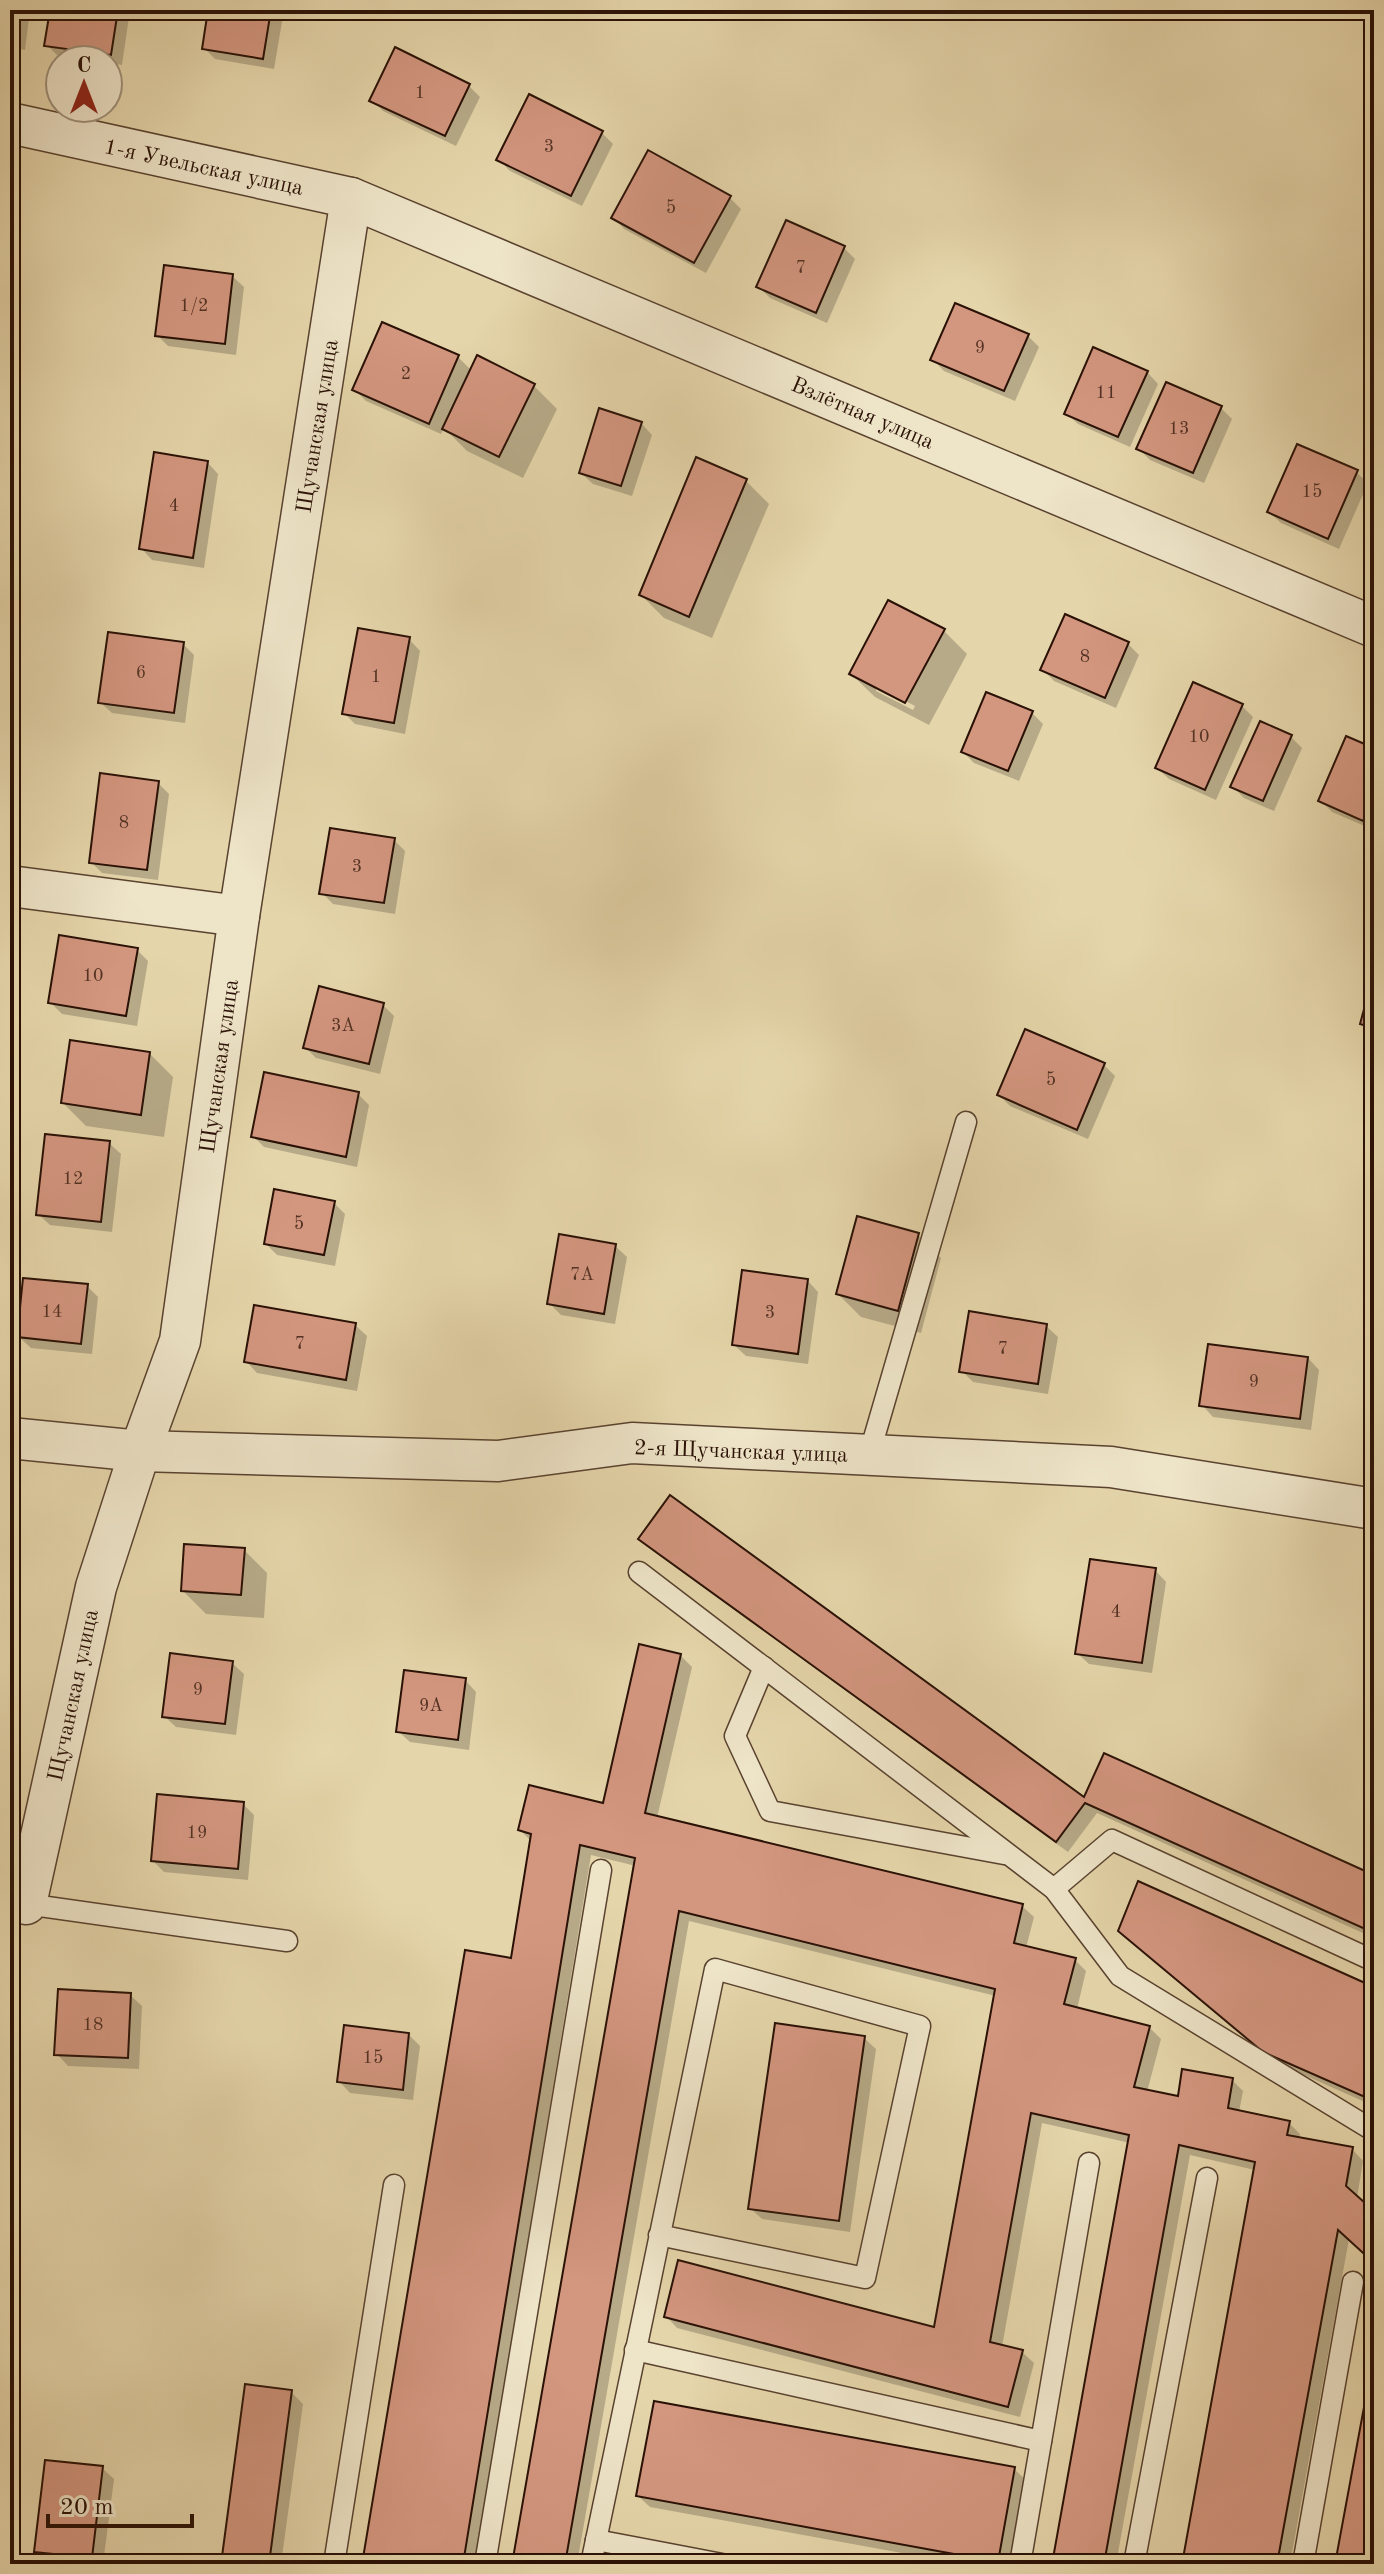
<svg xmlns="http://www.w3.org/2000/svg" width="1384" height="2574" font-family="'Old Standard TT',serif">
<rect width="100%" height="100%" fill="#e5d5aa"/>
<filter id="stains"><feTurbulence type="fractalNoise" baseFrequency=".0025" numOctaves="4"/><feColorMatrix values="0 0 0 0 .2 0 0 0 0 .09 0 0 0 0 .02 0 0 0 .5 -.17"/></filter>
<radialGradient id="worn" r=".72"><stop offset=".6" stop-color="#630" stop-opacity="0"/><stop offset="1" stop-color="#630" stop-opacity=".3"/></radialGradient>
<g fill="#0003" fill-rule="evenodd">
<path d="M10,10h20l-5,40 -15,-3z"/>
<path d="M52,10h78l-8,55 -14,-2v-3l-50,-4 -11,-11z"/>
<path d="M210,10h74l-10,59 -59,-10 -11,-11z"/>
<path d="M469,86l11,11 -24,49 -73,-35 -11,-11z"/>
<path d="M601,132l12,12 -31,62 -72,-35 -11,-11z"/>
<path d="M648,153l82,45 11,11 -35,64 -82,-44 -11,-12z"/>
<path d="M787,223l57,25 11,11 -28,64 -57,-25 -11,-11z"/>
<path d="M232,276l12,11 -8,68 -68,-9 -11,-11z"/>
<path d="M1028,336l11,11 -24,54 -71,-30 -11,-11z"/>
<path d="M458,357l14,14 62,15 23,23 -34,69 -56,-27 -23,-23 -3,6 -75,-33 -11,-11z"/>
<path d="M1147,372l11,12 -28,63 -52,-23 -12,-11z"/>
<path d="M1221,408l11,11 -28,64 -54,-23 -11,-11z"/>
<path d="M641,423l11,12 -20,61 -39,-12 -12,-11z"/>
<path d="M207,462l11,12 -14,94 -52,-8 -11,-12z"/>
<path d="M1356,472l12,11 -29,66 -58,-26 -12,-11z"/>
<path d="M746,481l23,23 -57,134 -48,-20 -23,-23z"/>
<path d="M944,631l23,23 -38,71 -54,-28 -24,-23zM876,686l39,20 -2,4 -37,-19z"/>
<path d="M409,639l11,12 -15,83 -50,-10 -11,-11z"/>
<path d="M183,644l11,11 -9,68 -73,-10 -12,-11z"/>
<path d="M1128,644l11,11 -23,53 -62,-27 -11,-11z"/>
<path d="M1242,706l11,11 -37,83 -47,-21 -12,-11z"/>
<path d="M1031,712l12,12 -24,57 -45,-18 -11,-11z"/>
<path d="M1291,737l11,11 -28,63 -30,-13 -11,-11z"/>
<path d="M1374,750v80l-42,-18 -12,-12z"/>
<path d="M158,783l11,11 -11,86 -56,-7 -11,-11z"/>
<path d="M394,840l11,11 -10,63 -62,-10 -11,-11z"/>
<path d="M137,950l11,11 -11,65 -75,-12 -12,-12z"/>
<path d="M1374,980v55l-12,-11z"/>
<path d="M383,1005l11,11 -14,58 -64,-16 -11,-11z"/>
<path d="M149,1053l24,24 -9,60 -78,-11 -23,-23z"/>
<path d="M1104,1065l11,11 -27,63 -78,-33 -11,-11z"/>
<path d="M358,1094l11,11 -12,62 -93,-20 -11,-11z"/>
<path d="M109,1143l12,11 -9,78 -62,-7 -12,-11z"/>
<path d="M334,1203l11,11 -10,52 -58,-11 -11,-11z"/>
<path d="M918,1235l23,23 -20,75 -60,-16 -23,-23z"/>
<path d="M615,1246l12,11 -12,67 -54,-9 -12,-12z"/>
<path d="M807,1280l11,12 -10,72 -62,-8 -12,-11z"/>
<path d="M87,1286l11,11 -6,57 -61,-6 -12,-11z"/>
<path d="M355,1325l12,11 -10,55 -100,-18 -11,-12z"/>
<path d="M1046,1326l12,11 -10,57 -75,-12 -11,-11z"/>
<path d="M1308,1358l11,12 -8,60 -98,-13 -11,-12z"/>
<path d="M641,1539l444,261 289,77v61l-277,-125 -29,39 -416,-302z"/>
<path d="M244,1550l23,23 -3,45 -58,-4 -23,-23z"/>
<path d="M1155,1570l11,12 -14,91 -63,-9 -12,-11z"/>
<path d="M680,1655l12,12 -35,151 365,88 12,11 -8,31 49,12 11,11 -9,38 72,18 12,12 -14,53 32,7 53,-19 11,11 -4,21 50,11 11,11 -1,6 53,9 11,12 -6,37 17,16v48l-25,-23 -59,325h-106l71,-394 -65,-15 -74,409h-62l76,-421 -88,-20 -40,224 20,5 12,11 -14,54 -343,-89 -11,-12 270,13 60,-333 -307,-75 -112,643h-63l122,-698 -45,-11 -116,709h-111l149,-604 19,-118 -12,-12 85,-24z"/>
<path d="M232,1663l12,11 -8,61 -60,-8 -12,-11z"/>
<path d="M465,1680l11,12 -7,58 -59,-8 -12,-11z"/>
<path d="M243,1804l11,11 -6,65 -84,-8 -11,-11z"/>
<path d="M1132,1942l242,47v117l-97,-43z"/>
<path d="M130,1995l12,11 -3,63 -71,-3 -11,-12z"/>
<path d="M409,2035l11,11 -7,54 -63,-7 -11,-12z"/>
<path d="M864,2038l12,11 -26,183 -88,-13 -12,-11z"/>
<path d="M291,2392l12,12 -22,160h-58z"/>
<path d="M102,2468l12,11 -11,85 -56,-1 -11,-12z"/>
<path d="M1014,2469l12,11 -16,84h-48l-312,-57 -12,-11z"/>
</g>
<g fill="#d3967f" stroke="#2a1106" stroke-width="2">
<path d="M10,10h8l-4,29h-4z"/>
<path d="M50,10h68l-7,45 -67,-9z"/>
<path d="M208,10h63l-8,49 -61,-10z"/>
<path d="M395,47l75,37 -25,52 -76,-35z"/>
<path d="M529,94l74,37 -32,65 -75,-36z"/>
<path d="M648,150l83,46 -37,67 -83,-45z"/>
<path d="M786,220l59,26 -29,67 -60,-26z"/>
<path d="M164,265l69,9 -8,70 -70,-8z"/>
<path d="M955,303l74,31 -25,57 -74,-31z"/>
<path d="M382,322l77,33 -30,69 -77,-34z"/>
<path d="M1093,347l55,24 -30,66 -54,-23z"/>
<path d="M477,355l58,29 -36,73 -57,-28z"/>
<path d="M1166,382l56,24 -29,67 -57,-24z"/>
<path d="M599,408l43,14 -21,64 -42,-13z"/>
<path d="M1297,444l61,26 -30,69 -61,-27z"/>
<path d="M154,452l54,9 -15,97 -54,-9z"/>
<path d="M696,457l51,22 -58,138 -50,-22z"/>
<path d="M888,600l57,29 -40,74 -56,-29z"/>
<path d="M1065,614l64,28 -24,56 -65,-28z"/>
<path d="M358,628l52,9 -16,86 -52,-9z"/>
<path d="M108,632l76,10 -10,71 -76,-10z"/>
<path d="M1193,682l50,22 -38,86 -50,-22z"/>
<path d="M986,692l47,19 -25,60 -47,-19z"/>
<path d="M1260,721l32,14 -29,66 -33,-14z"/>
<path d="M1346,736l28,12v47l-11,26 -45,-20z"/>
<path d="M100,773l59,8 -12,89 -58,-7z"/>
<path d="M330,828l65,10 -11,65 -65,-9z"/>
<path d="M59,935l79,13 -12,68 -78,-13z"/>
<path d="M1374,972v56l-14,-4z"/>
<path d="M319,986l65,17 -15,61 -66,-16z"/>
<path d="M1025,1029l80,34 -28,67 -80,-35z"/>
<path d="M70,1040l80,12 -9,63 -80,-12z"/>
<path d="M264,1072l95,20 -13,65 -95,-20z"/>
<path d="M45,1134l65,7 -9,81 -65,-7z"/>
<path d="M274,1189l61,12 -11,54 -60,-11z"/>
<path d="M857,1216l62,17 -21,78 -62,-17z"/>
<path d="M559,1234l57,10 -12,70 -57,-10z"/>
<path d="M742,1270l66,9 -10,75 -66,-9z"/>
<path d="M23,1278l65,6 -7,60 -64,-7z"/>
<path d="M254,1305l102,18 -10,57 -102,-18z"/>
<path d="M969,1311l78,13 -9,60 -79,-12z"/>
<path d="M1208,1344l100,13 -8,62 -101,-13z"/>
<path d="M670,1495l414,302 20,-44 270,122v58l-289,-130 -29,39 -418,-303z"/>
<path d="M184,1544l61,4 -4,47 -60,-4z"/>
<path d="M1090,1559l66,9 -14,95 -67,-9z"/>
<path d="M639,1644l42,10 -36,159 378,91 -9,39 62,15 -12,46 86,22 -16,61 44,9 4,-27 51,9 -5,30 62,13 -3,14 66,12 -7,39 28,25v52l-36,-33 -61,334h-95l73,-402 -76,-17 -75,419h-52l77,-429 -98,-22 -41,229 33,8 -15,57 -344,-90 14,-57 256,67 61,-338 -316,-78 -114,653h-53l123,-706 -55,-13 -117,719h-101l103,-614 46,8 20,-124 -13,-4 11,-45 74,18z"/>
<path d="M170,1653l63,8 -8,63 -63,-7z"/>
<path d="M404,1670l62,8 -8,62 -62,-8z"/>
<path d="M157,1794l87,8 -6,67 -87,-8z"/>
<path d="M1138,1881l236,106v114l-111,-49 -145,-121z"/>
<path d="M58,1989l73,4 -3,65 -74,-3z"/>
<path d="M775,2023l90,13 -26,185 -91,-12z"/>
<path d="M344,2025l65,8 -6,57 -66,-8z"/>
<path d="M1374,2353v211h-39z"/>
<path d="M245,2384l47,6 -23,174h-48z"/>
<path d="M654,2401l361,66 -17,95 -362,-66z"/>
<path d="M45,2460l58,6 -11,92 -58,-6z"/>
</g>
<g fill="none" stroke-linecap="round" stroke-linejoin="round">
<g stroke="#59422f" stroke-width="23">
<g id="service">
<path d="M869,1455l97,-333"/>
<path d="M639,1572l415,317 66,87 254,155"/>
<path d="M764,1667l-29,69 35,75 234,43"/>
<path d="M1054,1889l58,-49 262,121"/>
<path d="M26,1904l261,37"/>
<path d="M635,2350l406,91"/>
<path d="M596,2540l126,24"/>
<path d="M334,2564l60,-379"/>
<path d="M485,2564l116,-694"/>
<path d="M591,2564c42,-198 83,-397 124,-595l205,57 -55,252 -206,-43"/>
<path d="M1020,2564l69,-401"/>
<path d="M1134,2564l73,-386"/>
<path d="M1303,2564l50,-282"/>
</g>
</g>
<g stroke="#59422f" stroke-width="43">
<g id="minor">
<path d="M10,123l341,75 1023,429"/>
<path d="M10,886l229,30"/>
<path d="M10,1438l130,13 358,10 134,-18 479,24 263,42"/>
<path d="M10,1902l16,2 70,-317 44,-136 40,-110 59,-425 112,-718"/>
</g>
</g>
<use href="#service" stroke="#eee4c8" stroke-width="20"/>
<use href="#minor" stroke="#eee4c8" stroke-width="40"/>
</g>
<g text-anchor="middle" stroke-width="6" stroke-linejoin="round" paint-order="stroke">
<g font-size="18" fill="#543224">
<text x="420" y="98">1</text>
<text x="549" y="152">3</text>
<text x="671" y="213">5</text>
<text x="801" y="273">7</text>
<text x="194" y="311">1/2</text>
<text x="980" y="353">9</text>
<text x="406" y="379">2</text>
<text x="1106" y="398">11</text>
<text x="1179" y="434">13</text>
<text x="1312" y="497">15</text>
<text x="174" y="511">4</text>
<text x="1085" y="662">8</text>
<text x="141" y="678">6</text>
<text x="376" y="682">1</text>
<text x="1199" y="742">10</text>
<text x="124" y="828">8</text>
<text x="357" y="872">3</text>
<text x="93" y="981">10</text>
<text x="343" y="1031">3А</text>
<text x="1051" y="1085">5</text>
<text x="73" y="1184">12</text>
<text x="299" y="1229">5</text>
<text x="582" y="1280">7А</text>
<text x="52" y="1317">14</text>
<text x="770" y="1318">3</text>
<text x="300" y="1349">7</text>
<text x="1003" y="1354">7</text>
<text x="1254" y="1387">9</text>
<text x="1116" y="1617">4</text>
<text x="198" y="1695">9</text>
<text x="431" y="1711">9А</text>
<text x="197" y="1838">19</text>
<text x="93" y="2030">18</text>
<text x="373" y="2063">15</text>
</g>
<g font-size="22" fill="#2a1106" stroke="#eee4c8">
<text transform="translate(204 166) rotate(12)" y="8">1-я Увельская улица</text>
<text transform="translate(863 412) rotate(23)" y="8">Взлётная улица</text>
<text transform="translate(316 426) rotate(-81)" y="8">Щучанская улица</text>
<text transform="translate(218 1066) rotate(-82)" y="8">Щучанская улица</text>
<text transform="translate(741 1450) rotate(2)" y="8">2-я Щучанская улица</text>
<text transform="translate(72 1695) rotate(-78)" y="8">Щучанская улица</text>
</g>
</g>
<rect width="1384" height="2574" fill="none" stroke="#e5d5aa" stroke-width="40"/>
<rect x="12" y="12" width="1360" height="2550" fill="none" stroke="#2a1106" stroke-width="4"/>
<rect x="20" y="20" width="1344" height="2534" fill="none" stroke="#2a1106" stroke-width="2"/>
<g transform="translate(84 84)"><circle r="38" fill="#eee4c8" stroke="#a0907a" stroke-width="2"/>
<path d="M0-6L14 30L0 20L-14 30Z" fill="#8f2418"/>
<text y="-12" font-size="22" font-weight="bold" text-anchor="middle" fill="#2a1106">С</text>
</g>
<path d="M48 2514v12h144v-12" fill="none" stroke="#2a1106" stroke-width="4"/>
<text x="60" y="2514" font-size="24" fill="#2a1106" stroke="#eee4c8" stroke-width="6" paint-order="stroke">20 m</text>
<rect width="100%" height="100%" filter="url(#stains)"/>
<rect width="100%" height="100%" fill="url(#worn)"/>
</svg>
